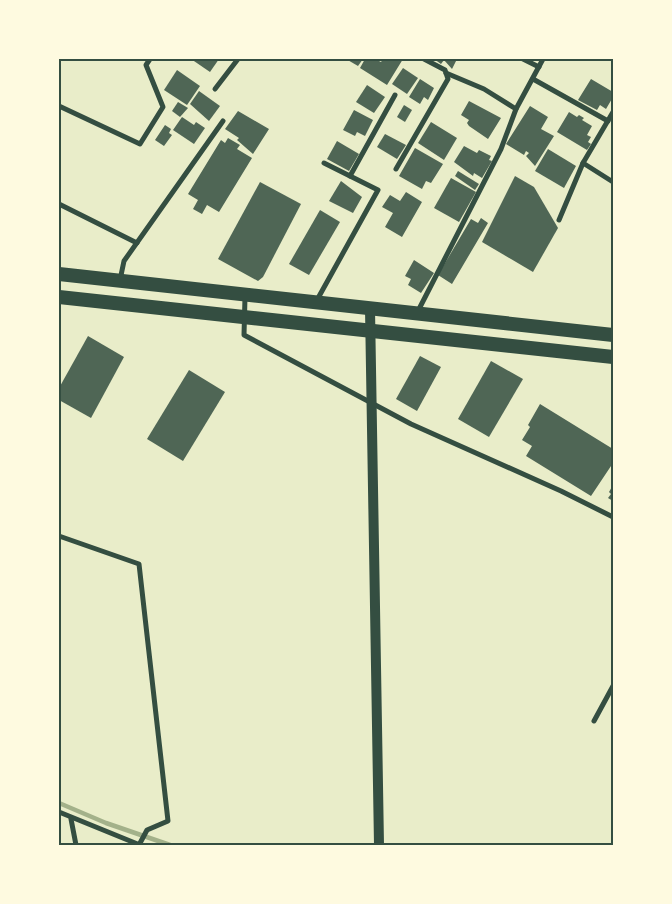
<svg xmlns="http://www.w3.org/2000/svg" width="672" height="904" font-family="'Public Sans',sans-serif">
<rect width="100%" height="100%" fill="#e9edc9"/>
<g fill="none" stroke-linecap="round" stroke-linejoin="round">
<path stroke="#a3b18a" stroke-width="4.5" d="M59,803l47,20 64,22"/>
</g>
<g fill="#4f6655">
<path d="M191,59h28l-9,13z"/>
<path d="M346,59h17l-5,7z"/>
<path d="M365,59h10l6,3 2,-3h20l-16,26 -27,-17z"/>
<path d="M434,59h23l-5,10 -8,-9 -3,4z"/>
<path d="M403,68l15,10 -11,16 -15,-10z"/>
<path d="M177,70l23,16 -13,19 -23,-15z"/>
<path d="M420,79l14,9 -6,12 -4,-3 -4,7 -11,-7z"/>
<path d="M591,79l22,13v5l-7,12 -6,-4 -3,5 -19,-10z"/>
<path d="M367,85l18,12 -11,16 -18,-11z"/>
<path d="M199,91l21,15 -11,15 -19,-17z"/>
<path d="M469,101l32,17 -13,21 -19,-13 -2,-3 2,-3 -8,-5z"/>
<path d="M178,102l10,6 -8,9 -8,-6z"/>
<path d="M404,105l8,5 -7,12 -8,-5z"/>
<path d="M530,106l18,11 -7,12 13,7 -19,30 -9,-10 3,-3 -3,-2 -2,4 -18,-11z"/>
<path d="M354,110l19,10 -8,16 -8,-4 -2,4 -12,-6z"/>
<path d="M238,111l31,18 -16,25 -16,-14 2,-2 -14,-9z"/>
<path d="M569,112l8,5 2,-2 5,3 -2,2 10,6 -5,9 4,2 -3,5 3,2 -4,6 -30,-18z"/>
<path d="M182,117l12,8 2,-3 9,6 -11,16 -21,-14z"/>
<path d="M431,122l26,16 -13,22 -26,-17z"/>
<path d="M165,125l6,4 -2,4 3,2 -8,11 -9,-6z"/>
<path d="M385,134l21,11 -9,14 -20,-12z"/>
<path d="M228,138l12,7 -3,4 15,9 -33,54 -12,-7 -5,9 -9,-5 5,-9 -10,-6 33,-54 4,3z"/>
<path d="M337,141l22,13 -10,17 -22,-12z"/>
<path d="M464,146l13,7 2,-3 12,6 -2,4 3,1 -10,17 -8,-5 -1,3 -19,-14z"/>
<path d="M415,148l28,16 -12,19 -5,-2 -4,8 -23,-13z"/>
<path d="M548,149l28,17 -12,22 -29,-17z"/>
<path d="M458,171l21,13 -4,6 -20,-14z"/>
<path d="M515,176l19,11 24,41 -25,44 -51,-30z"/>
<path d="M451,178l25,14 -17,30 -25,-14z"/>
<path d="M341,181l21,16 -9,16 -24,-12z"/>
<path d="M260,182l41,22 -38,73 -5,4 -40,-22z"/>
<path d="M406,192l16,10 -20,35 -17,-10 8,-14 -11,-6 8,-12 10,6z"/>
<path d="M320,210l20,12 -31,53 -20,-11z"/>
<path d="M481,218l7,5 -36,61 -14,-9 33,-56 7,4z"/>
<path d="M414,260l20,13 -13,20 -13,-8 3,-6 -6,-3z"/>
<path d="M88,336l36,21 -33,61 -32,-18v-12z"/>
<path d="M420,356l21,11 -24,44 -21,-12z"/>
<path d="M491,361l32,18 -34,58 -31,-18z"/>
<path d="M189,370l36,22 -42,69 -36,-22z"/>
<path d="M540,404l73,45v14l-22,33 -65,-40 6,-10 -10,-6 8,-13 -2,-2z"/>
<path d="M613,485v16l-5,-3 3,-4 -2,-2z"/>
</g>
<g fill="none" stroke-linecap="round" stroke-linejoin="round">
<g stroke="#344e41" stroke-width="5">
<path d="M523,59l16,8"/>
<path d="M446,73l38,16 32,20"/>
<path d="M533,79l75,42"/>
<path d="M215,89l23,-30"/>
<path d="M59,106l81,38 23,-37 -17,-42 4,-6"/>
<path d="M583,163l30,19"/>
<path d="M396,169l52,-90 -3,-9 -21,-11"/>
<path d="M350,176l45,-81"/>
<path d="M59,204l78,39"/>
<path d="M559,220l24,-57 30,-51"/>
<path d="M120,280l4,-19 99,-140"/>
<path d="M245,297l-1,38 167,89 150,67 52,26"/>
<path d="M317,300l61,-110 -54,-27"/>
<path d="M418,311l83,-162 15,-40 27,-50"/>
<path d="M59,536l80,28 29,257 -21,9 -8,15"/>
<path d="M594,721l19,-35"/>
<path d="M59,812l81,33"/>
<path d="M71,819l5,26"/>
</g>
<path stroke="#344e41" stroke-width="10" d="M370,309l9,536"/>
<g stroke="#344e41" stroke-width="14">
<path d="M59,274l554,61"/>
<path d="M59,297l554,60"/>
</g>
</g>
<rect width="672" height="904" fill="none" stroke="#fefae0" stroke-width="120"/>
<rect x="60" y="60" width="552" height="784" fill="none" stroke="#344e41" stroke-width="2"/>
</svg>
